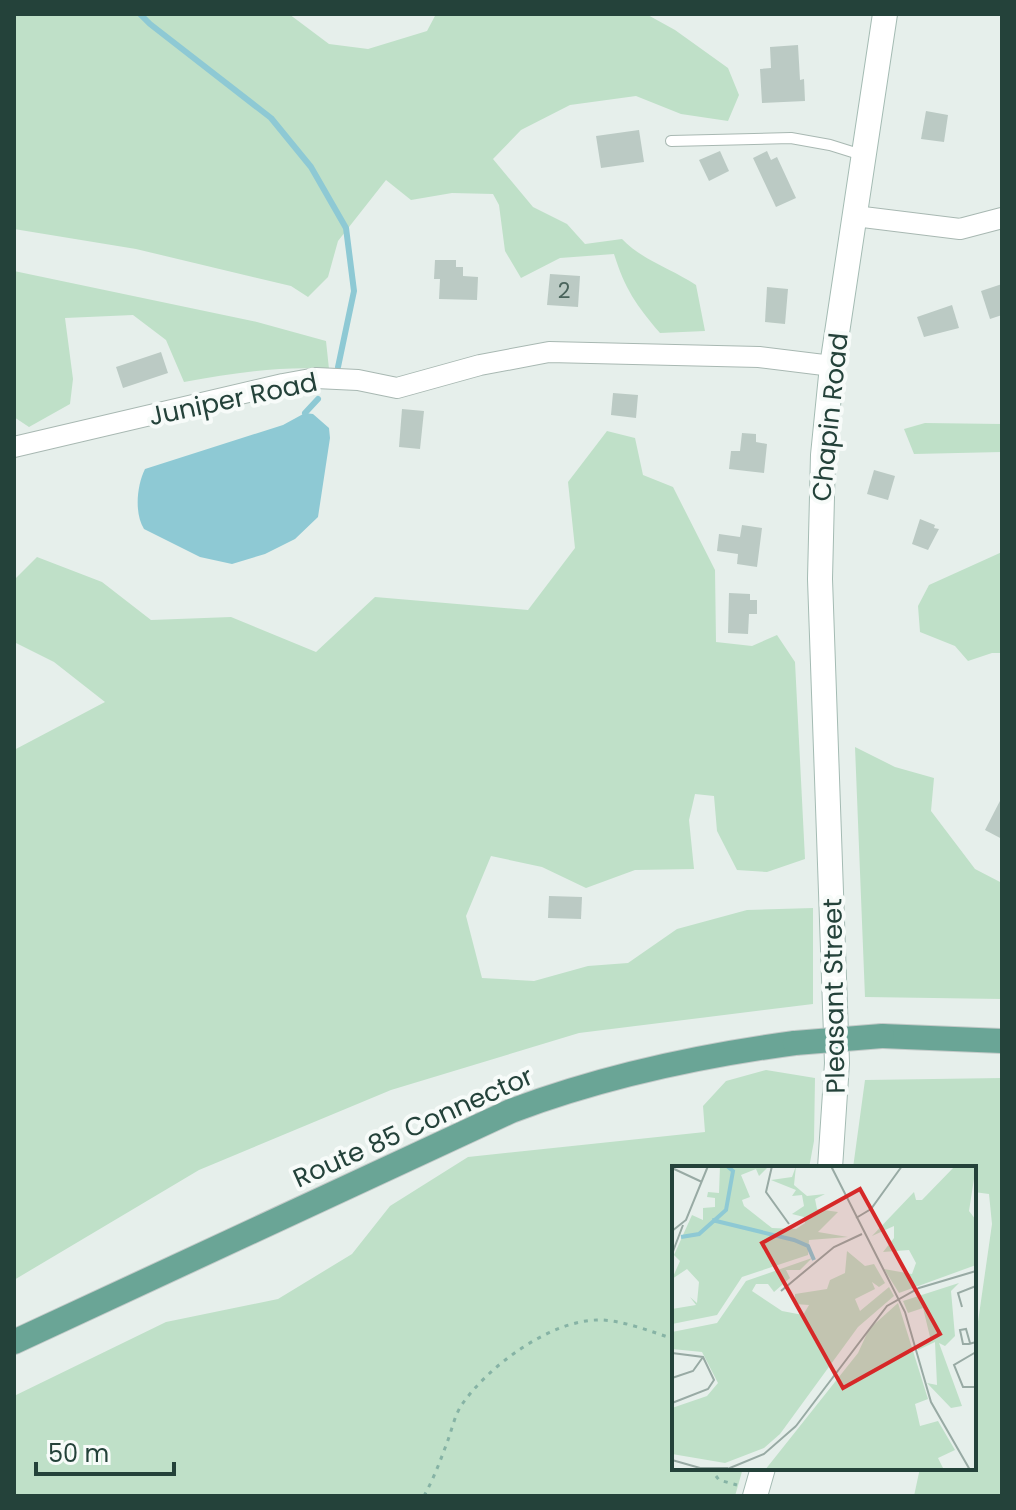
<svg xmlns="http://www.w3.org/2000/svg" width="1016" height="1510" font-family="Poppins,sans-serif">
<rect width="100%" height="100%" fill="#e6efeb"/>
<g fill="#bfe0c8">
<path d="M14,14h275l40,30 39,5 59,-18 9,-17h210l29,16 53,38 11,27 -11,26 -47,-7 -45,-18 -66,9 -49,25 -28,29 40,48 34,17 18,20 37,-5c20,21 50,30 74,46l9,46 -45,2c-24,-28 -35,-44 -46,-79l-54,4 -39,20 -16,-27 -6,-46 -6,-11 -41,-1 -41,7 -25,-20 -48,61 -10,36 -20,20 -17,-11 -155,-37 -122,-20z"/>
<path d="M14,271l243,51 69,19 3,28c-50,-3 -96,4 -145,13l-18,-42 -33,-25 -68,3 8,61 -3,25 -41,23 -15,-10z"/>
<path d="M925,423l77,1v28l-88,2 -10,-25z"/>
<path d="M607,431l28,7 8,37 30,12 42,83 1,72 36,4 25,-11 18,27 10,197 -38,13 -30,-2 -20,-39 -3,-35 -19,-2 -6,26 5,49 -59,1 -49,18 -44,-21 -51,-11 -25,60 16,62 52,3 54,-15 40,-3 49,-34 70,-19 66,-2v96l-234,29 -188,57 -192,80 -185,110v-530l91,-48 -51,-40 -40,-20v-62l23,-23 65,25 49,38 80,-3 85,35 59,-55 153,13 47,-62 -7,-66z"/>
<path d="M1002,552v101h-10l-24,8 -13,-15 -35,-14 -2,-26 11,-21z"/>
<path d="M855,747l40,20 39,11 -3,33 44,58 27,14v116l-137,-2z"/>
<path d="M766,1070l49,8 -1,63 -5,27h-135v300h69l-8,28h-721v-100l152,-74 112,-23 74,-45 38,-48 78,-49 237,-25 -2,-26 23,-25z"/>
<path d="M1002,1078v418h-88l6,-28h54v-134l4,-12 14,-98 -3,-30 -15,-2v-24h-121l12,-88z"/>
</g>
<path fill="#8ec9d4" d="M305,413l8,1 16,14 1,10 -12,79 -23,22 -30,15 -33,10 -32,-7 -56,-28c-10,-16 -7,-44 1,-60l138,-44z"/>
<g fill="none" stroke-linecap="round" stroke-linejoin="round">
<g stroke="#8ec9d4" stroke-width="6">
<path d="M140,14l10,10 121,94 40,49 35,61 8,63 -16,76"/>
<path d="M305,413l13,-14"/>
</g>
</g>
<g fill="#bbcac4">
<path d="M798,45l2,35 4,-1 1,22 -43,2 -2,-34 11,-1 -1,-21z"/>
<path d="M926,111l22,4 -4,27 -23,-3z"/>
<path d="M639,130l5,32 -43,6 -5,-32z"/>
<path d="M720,151l9,20 -20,10 -10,-21z"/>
<path d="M767,151l4,9 6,-3 19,41 -20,9 -23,-49z"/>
<path d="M435,260h21v7h7v9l15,1 -1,23 -38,-1 1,-20h-6z"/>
<path d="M550,274l30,2 -2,31 -31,-2z"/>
<path d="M1002,284v31l-12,4 -9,-28z"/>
<path d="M767,287l21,2 -3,35 -20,-2z"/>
<path d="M952,305l7,23 -35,9 -7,-20z"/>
<path d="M161,352l7,21 -45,15 -7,-21z"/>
<path d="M613,393l25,2 -2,23 -25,-3z"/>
<path d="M402,409l22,2 -4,38 -21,-2z"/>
<path d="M742,433l14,1v8l11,2 -3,29 -35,-4 2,-18h9z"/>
<path d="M874,470l21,6 -7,24 -21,-6z"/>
<path d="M920,519l15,6 -1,3 5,1 -11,21 -16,-6z"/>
<path d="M742,525l20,3 -5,39 -20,-3 1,-10 -21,-3 2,-17 21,3z"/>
<path d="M729,593l21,1v6h7v14h-8l-1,20 -20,-1z"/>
<path d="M1002,797v42l-17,-9z"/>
<path d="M549,896l33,1 -1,22 -33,-1z"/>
</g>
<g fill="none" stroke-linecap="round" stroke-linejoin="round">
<g stroke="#a8b8b2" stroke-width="12">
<path id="lane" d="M671,141l120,-3 39,7 32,10"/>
</g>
<g stroke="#a8b8b2" stroke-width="22">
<g id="street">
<path d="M855,216l105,13 42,-11"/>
<path d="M14,447l269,-63 33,-6 42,2 39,8 83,-23 69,-13 210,5 73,9"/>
</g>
</g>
<g stroke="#a4bbb3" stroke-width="26">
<g id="secondary">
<path d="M830,1168l7,-105 -17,-484 3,-124 9,-89 53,-352"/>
<path d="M755,1496l8,-28"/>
</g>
</g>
<g stroke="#c2cac8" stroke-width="26">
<g id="primary">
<path d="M882,1036l120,5"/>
<path d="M14,1342l497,-231c93,-35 187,-55 284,-68"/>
</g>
</g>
<g stroke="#86b3a5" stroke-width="3" stroke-dasharray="4 6" stroke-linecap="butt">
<path d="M710,1468l9,12 18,5"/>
<path d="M424,1496c10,-18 17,-37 24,-56 4,-11 7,-25 13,-34 26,-39 88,-85 136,-86 23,-1 55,12 77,19"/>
</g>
<use href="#lane" stroke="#fff" stroke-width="10"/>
<use href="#street" stroke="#fff" stroke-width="20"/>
<use href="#secondary" stroke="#fff" stroke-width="24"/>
<use href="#primary" stroke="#6aa596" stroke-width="24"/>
<g stroke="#c2cac8" stroke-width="26" stroke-linecap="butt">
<path id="primary-bridge" d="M795,1043l87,-7"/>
</g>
<use href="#primary-bridge" stroke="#6aa596" stroke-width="24"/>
</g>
<g text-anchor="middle" stroke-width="8" stroke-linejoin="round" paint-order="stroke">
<g font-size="22" fill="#4a645c">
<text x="564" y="298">2</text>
</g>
<g font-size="26" fill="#24423a" stroke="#f7fbf9">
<text transform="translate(233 399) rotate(-12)" y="9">Juniper Road</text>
<text transform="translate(830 417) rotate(-84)" y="9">Chapin Road</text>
<text transform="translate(834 996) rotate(-91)" y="9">Pleasant Street</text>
<text transform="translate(413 1127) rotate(-24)" y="9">Route 85 Connector</text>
</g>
</g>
<g transform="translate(672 1166)">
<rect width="304" height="304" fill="#e6efeb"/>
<path d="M48,0l47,2 -8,8 -3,-7 -15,6 9,22 -8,3 2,6 28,22 24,1 9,-6 -1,-6 -12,-3 12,-8 -2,-11 -10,1 4,-6 -25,-10 21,-3 4,-11 -2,19 13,11 18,-2 -10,5 2,10 21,3 -20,20 30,5 -39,3 -1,15 -66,22 -25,38 -45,9v-15l24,-4 -6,-8 7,6 2,-21 -12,-13 -15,10 8,-18 -6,-6 18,-40 11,5v-12l12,-1v-9l-8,-1 1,-5 11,1zM283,0h21l-7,45 7,9v45l-77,28 -15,-24 28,5 4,-11 -7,-13 -26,2 11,-14v-12l-22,10 42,-44 2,8h6zM175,85l18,15 9,-2 11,19 -6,4 -7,-5 3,7 -20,10 5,12 29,-24 5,9 -36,31 -78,107 -16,14 -39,15 -53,-9v-46l35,-12 11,-13 -16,-31 -30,-3v-17l45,-9 29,-42 66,-23 -12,12h-14l4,8 -16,14 -6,-8h-12l-4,7 30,20 21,4 6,-10 -14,-1v-10l32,-5 3,-9 15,-7zM287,117l-8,8 4,45 -10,10 -6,-3 23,63 -11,2 -24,-25 10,2 -2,-43 -17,8 -1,-4 14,-5 -8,-33 -15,5 -5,-12zM226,137l30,96 -13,5 5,22 18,-5 17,29 -17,8 6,12h-179l93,-117 11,-24z" fill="#bfe0c8"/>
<path fill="none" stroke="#8ec9d4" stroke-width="4" d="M40,54l82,20 14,6 6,14M9,71l18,-3 27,-24 7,-39 -6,-5"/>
<path fill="none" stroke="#98aaa4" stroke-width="2" d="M100,0l-6,26 23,32M159,0l74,146 26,90 39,68M0,2l30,14M184,52l15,-9 31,-43M0,65l14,-11 22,-54M0,88l11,-29M109,125l53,-44 28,-13M290,141l-4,-14 18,-7M298,177l-4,-14 -6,1 3,14h6l7,-2M304,186l-22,13 9,22h13M0,187l31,4 11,23 -6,9 -36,14M0,212l21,-7 10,-14M124,260l91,-120 32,-18 57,-17M0,294l28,8h28M53,304l39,-16 32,-28"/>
<path fill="#d62828" fill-opacity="0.15" stroke="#d62828" stroke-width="4" d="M188,23l80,145 -97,54 -81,-145z"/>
<rect width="304" height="304" fill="none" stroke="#24423a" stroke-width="4"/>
</g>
<rect width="1016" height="1510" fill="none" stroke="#24423a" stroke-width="32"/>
<path d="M36 1462v12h138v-12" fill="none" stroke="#24423a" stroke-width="4"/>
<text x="48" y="1462" font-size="24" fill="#24423a" stroke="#f7fbf9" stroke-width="6" paint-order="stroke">50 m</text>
</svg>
